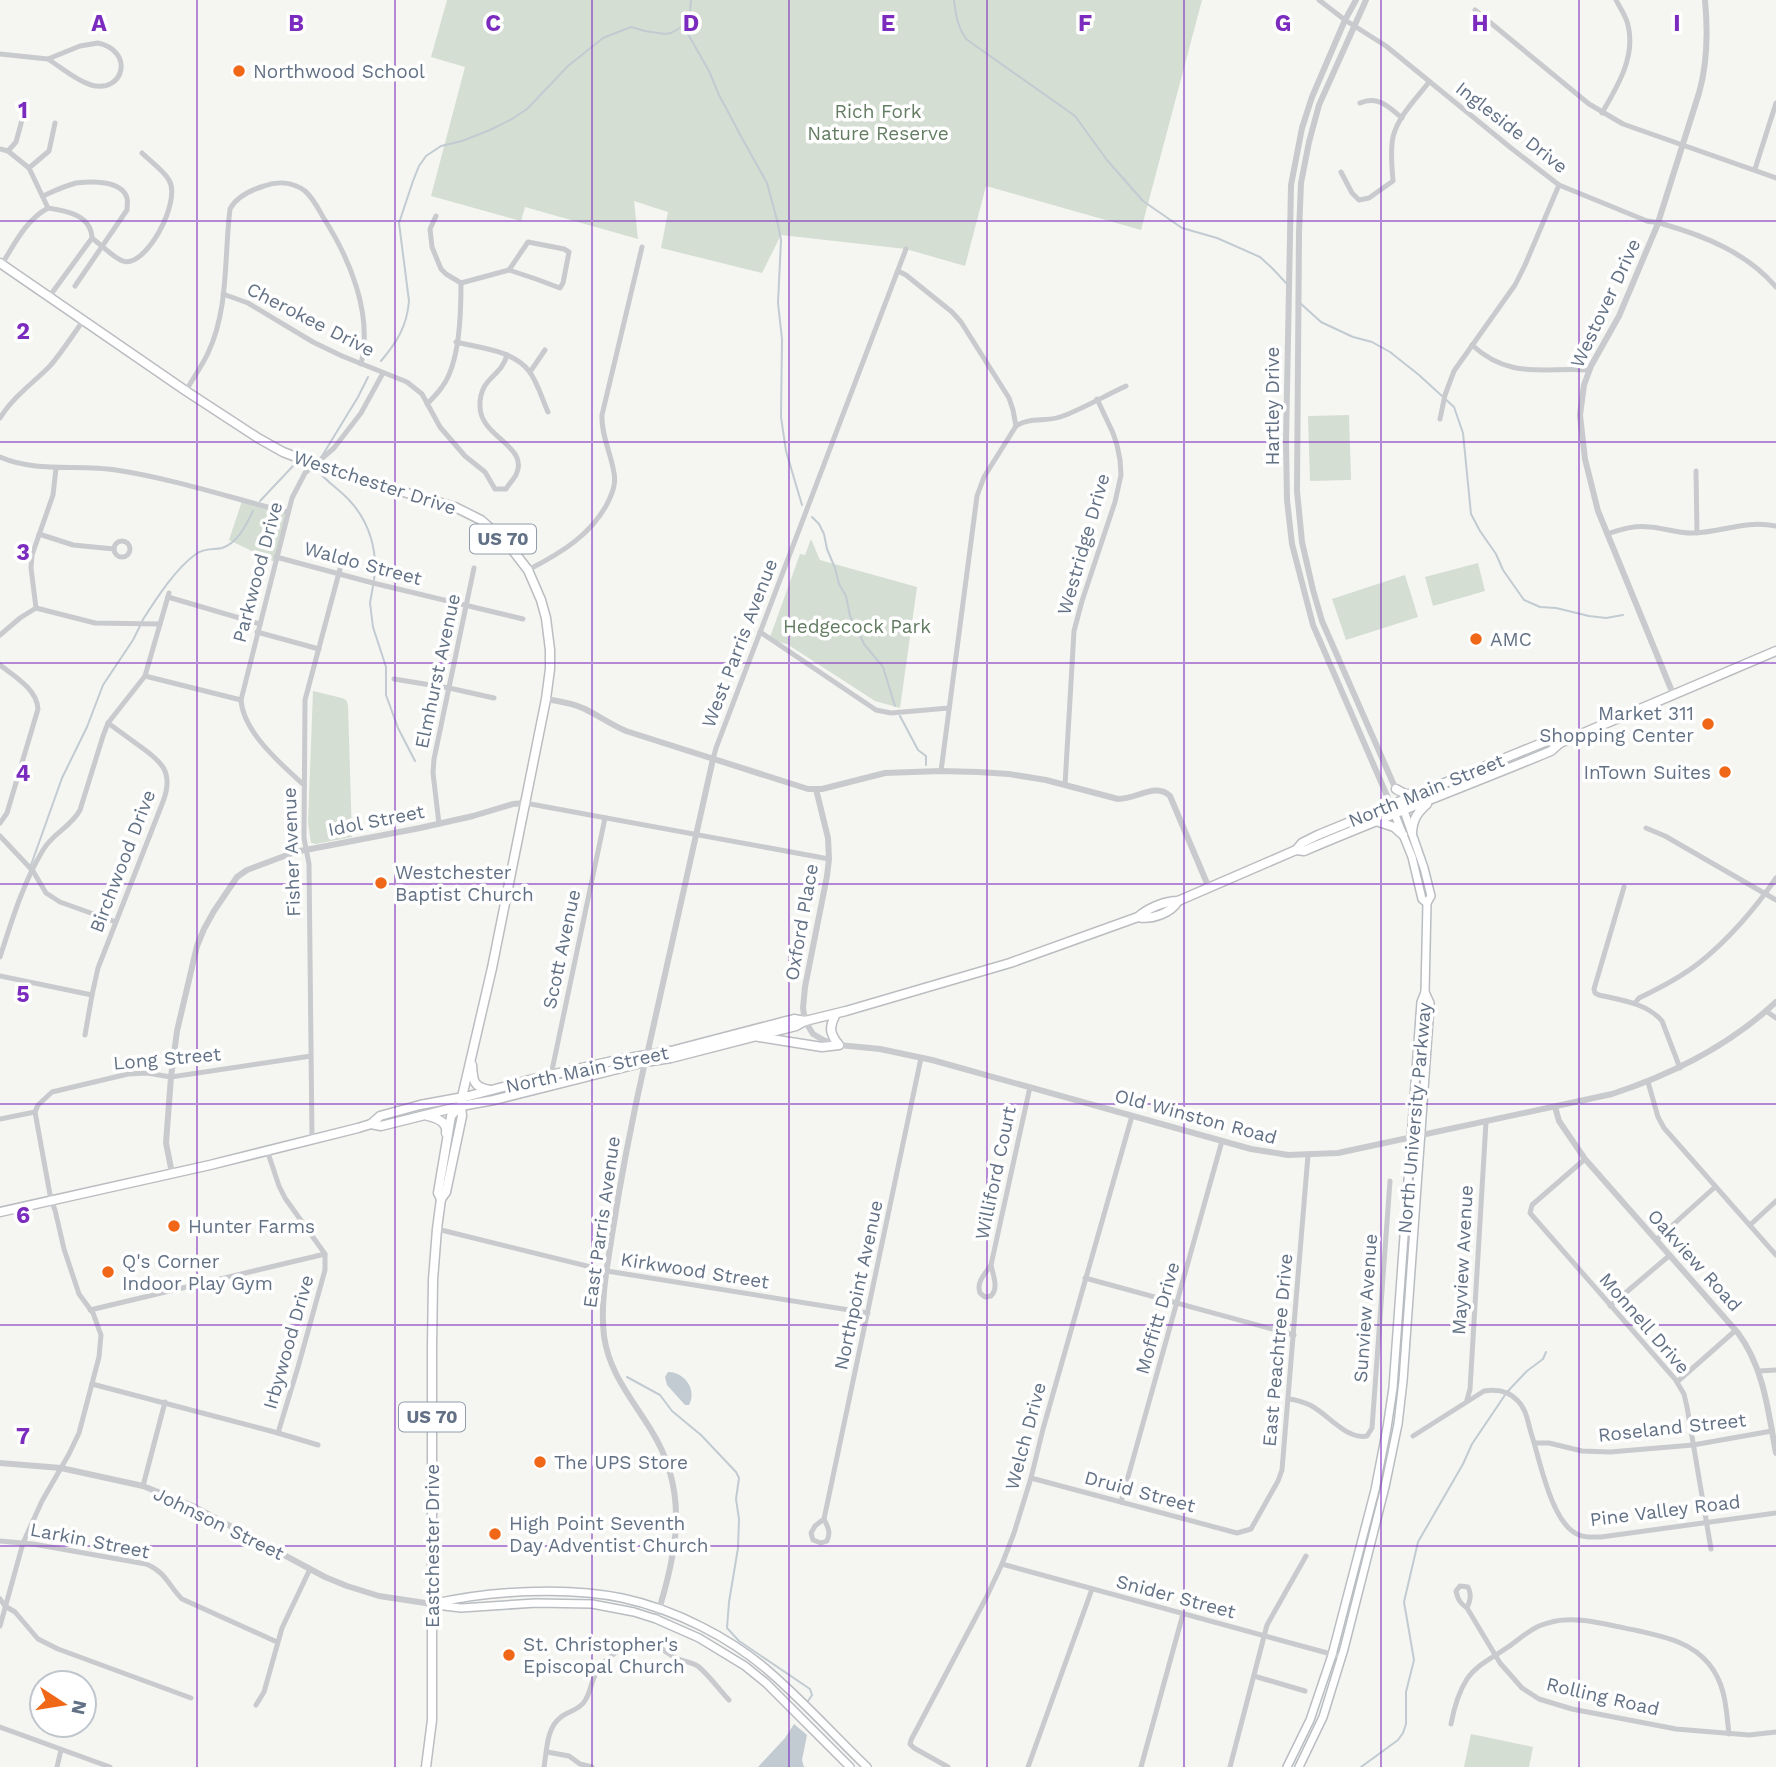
<svg xmlns="http://www.w3.org/2000/svg" width="1776" height="1767" font-family="'Work Sans',sans-serif">
<rect width="100%" height="100%" fill="#f5f6f1"/>
<g fill="#d5ded2">
<path d="M447,0h755l-61,230 -155,-44 -21,80 -59,-17 -125,-14 -19,38 -101,-25 7,-36 -34,-11 4,38 -113,-32 -4,14 -90,-25 34,-129 -34,-10z"/>
<path d="M1349,415l2,65 -41,1 -2,-65z"/>
<path d="M242,501l45,11 -12,50 -46,-22z"/>
<path d="M811,539l9,21 97,27 -17,121 -25,-7 -88,-57 -18,-4 31,-86 5,1z"/>
<path d="M1478,563l7,28 -52,15 -8,-29z"/>
<path d="M1405,575l13,42 -72,23 -14,-41z"/>
<path d="M313,691l29,7 4,2 2,5 4,132 -36,7 -5,-1 -3,-20z"/>
<path d="M1471,1734l62,13 -4,20h-65z"/>
</g>
<g fill="#c2cbd2">
<path d="M668,1372c17,0 29,18 21,33h-4l-18,-20 -2,-8z"/>
<path d="M794,1724l13,11 -5,25 2,7h-46l27,-29z"/>
</g>
<g fill="none" stroke-linecap="round" stroke-linejoin="round">
<g stroke="#c2cbd2" stroke-width="2">
<path d="M691,0l-3,34 21,37 10,24 24,45 24,43 10,37 4,20 -3,63 4,36 -1,78 5,34 16,54"/>
<path d="M954,0c2,15 3,26 12,39l109,77 32,44 36,41 39,27 35,10 43,19 12,11 15,16"/>
<path d="M1300,303l21,19 32,15 19,5 18,10 29,23 35,32 9,26 8,81 9,17 16,23 7,16 21,30 16,7 16,1 33,8 17,2 17,-3"/>
<path d="M381,361c16,-19 26,-35 28,-60l-10,-78 14,-42 6,-15 7,-10 15,-10 21,-5 28,-11 22,-11 15,-10 41,-43 35,-28 28,-11 14,4 20,3 6,-1 16,-9"/>
<path d="M322,456l36,-59 10,-20"/>
<path d="M310,471l7,-1c10,12 23,20 33,31 20,22 28,51 24,79"/>
<path d="M260,501l33,-35h7l4,3"/>
<path d="M812,517l7,7 5,10 3,15 8,19 4,16 7,12 4,20 8,15 6,13 19,23 12,39"/>
<path d="M373,586l-3,17 3,24 13,40v28l12,33 17,33"/>
<path d="M142,621c14,-22 33,-52 54,-67 8,-6 18,-4 26,-6 16,-5 24,-23 31,-37"/>
<path d="M900,716l18,34 8,6v9"/>
<path d="M31,865l31,-87 25,-51 16,-42 30,-45 7,-14"/>
<path d="M627,1377l33,18 12,16 29,24 35,37 3,6 -3,21 3,20 -1,29 -9,54 -2,26 12,13 71,48 2,6 -4,6"/>
<path d="M1508,1391l19,-20 16,-12 3,-7"/>
<path d="M1361,1767l37,-27 5,-7 3,-9v-32l8,-32 -10,-58 14,-60 45,-78 9,-20 33,-49"/>
</g>
<g stroke="#b9bdc2" stroke-width="10">
<g id="secondary">
<path d="M1391,805l21,52 10,42 5,4"/>
<path d="M432,1604c55,-13 134,-18 190,-6 52,11 110,40 150,76 33,29 63,62 95,93"/>
<path d="M436,1605l25,3 75,-5 56,1 42,8 22,7 43,19 46,28 21,17 84,84"/>
<path d="M1287,1767l23,-47 22,-65 43,-165 12,-62 6,-40 28,-386 4,-10 2,-89 4,-7 -7,-28 -22,-63"/>
<path d="M1299,1767l24,-50 21,-68 41,-162 13,-63 5,-43 26,-361 1,-17 -5,-11"/>
</g>
</g>
<g stroke="#babdc1" stroke-width="11">
<g id="primary">
<path d="M0,263l186,128 72,47 25,14 52,20 120,35 26,13 26,23 21,27 13,30 5,18 4,32v19l-4,30 -54,269 -30,129 -1,9 1,10 -16,76 -5,7"/>
<path d="M1396,789l9,5h7"/>
<path d="M1376,821l18,6 9,8"/>
<path d="M1412,832c1,-13 5,-19 15,-28"/>
<path d="M1296,850l6,-7 16,-8 197,-81 32,-13 13,2"/>
<path d="M1138,917c14,3 33,-4 40,-16"/>
<path d="M759,1037l63,10 17,-2c-10,-12 -10,-18 -3,-31"/>
<path d="M472,1065c1,16 1,22 18,25"/>
<path d="M428,1116c9,2 20,6 18,17"/>
<path d="M371,1124l10,2 80,-20 33,-6 151,-38 26,-4 125,-32 9,-5 41,-10 164,-48 128,-46c10,-9 27,-16 40,-16l118,-51 8,1c82,-35 165,-66 247,-100l9,-8 216,-92"/>
<path d="M0,1212l210,-47 148,-37 13,-4 9,-8 40,-11 49,-9 72,-19 76,-17 54,-9 123,-32 11,2"/>
<path d="M426,1767l6,-47v-373l1,-67 4,-51 4,-30 -3,-6 13,-77 8,-9"/>
</g>
</g>
<g stroke="#c8cace" stroke-width="5">
<path d="M1319,0l26,20 41,26 125,102 48,37 88,36c5,1 10,1 16,3 42,12 84,29 113,63"/>
<path d="M1475,10l114,94 34,20 153,54"/>
<path d="M98,43c37,8 26,51 -7,42 -16,-5 -29,-17 -43,-26l32,-13z"/>
<path d="M0,54l48,5"/>
<path d="M1360,103c18,-8 29,4 42,15"/>
<path d="M1602,113c15,-26 34,-56 26,-88 -2,-9 -8,-17 -12,-25"/>
<path d="M0,149l8,2 21,17"/>
<path d="M8,151l8,-9 10,-37"/>
<path d="M1755,169l21,-66"/>
<path d="M1341,172l11,21 7,7 10,-2 24,-17c-1,-14 -3,-30 0,-44 5,-21 24,-39 36,-55"/>
<path d="M43,196c11,-5 21,-10 33,-13 14,-2 46,-3 51,15 1,2 0,9 0,12l-52,76"/>
<path d="M436,216l-6,13 2,18 9,22 5,5 15,9 48,-13 27,9 24,9 3,-5 6,-31 -5,-3 -36,-7 -19,28"/>
<path d="M92,238c8,6 23,21 31,23 22,8 59,-59 46,-81 -5,-9 -20,-20 -27,-27"/>
<path d="M2,264c13,-21 24,-44 46,-56"/>
<path d="M898,271l8,4 46,37 9,10 48,76 4,12 3,16 -32,51 -7,19 -36,275"/>
<path d="M223,294l25,9 65,39 29,14 65,26 15,12 18,33 25,29 20,16 10,17h11c3,-5 7,-9 10,-14 14,-29 -35,-37 -36,-68 -1,-30 21,-29 27,-52"/>
<path d="M49,297l43,-59c-1,-23 -25,-27 -44,-30l-19,-40 20,-17 6,-28"/>
<path d="M456,342c23,6 57,8 73,29 9,12 13,28 19,41"/>
<path d="M1472,345c38,35 72,22 117,25"/>
<path d="M530,372l15,-22"/>
<path d="M186,391c7,-13 16,-25 22,-38 21,-44 16,-96 22,-144 7,-13 21,-19 34,-23 14,-5 29,-4 41,5 8,7 13,17 18,26 27,42 50,97 38,147"/>
<path d="M427,404c5,-5 11,-11 15,-17 18,-24 19,-74 19,-104"/>
<path d="M0,418c13,-21 33,-35 50,-52 12,-14 22,-30 33,-45"/>
<path d="M1440,419l5,-24 9,-24 61,-86 10,-20 34,-80"/>
<path d="M1016,426c13,-9 29,-4 44,-9 21,-7 46,-22 66,-31"/>
<path d="M0,457c37,16 77,7 116,13 58,9 115,28 171,42"/>
<path d="M1696,471l1,62"/>
<path d="M39,534l34,11 41,4"/>
<path d="M1607,534c15,-5 28,-9 43,-7 15,1 29,7 44,6 30,-1 50,-13 82,-7"/>
<circle cx="122" cy="549" r="8"/>
<path d="M276,557l97,26 150,36"/>
<path d="M528,570c33,-17 65,-36 81,-70 4,-9 7,-17 5,-27 -3,-20 -13,-38 -12,-58l40,-168"/>
<path d="M168,597l92,27"/>
<path d="M36,608l59,15 65,1"/>
<path d="M257,632l62,17"/>
<path d="M760,632l116,78 15,3 58,-5"/>
<path d="M0,635l20,-17 16,-10 -5,-40 1,-13 21,-60 3,-27"/>
<path d="M0,665c14,11 37,24 38,44l-31,104 -7,10"/>
<path d="M145,676l96,24"/>
<path d="M394,679l55,9 45,10"/>
<path d="M713,759l3,-11 190,-499"/>
<path d="M304,785c-22,-20 -61,-53 -63,-85l51,-202 13,-25 29,-25 27,-35 22,-40"/>
<path d="M1065,785l9,-154 8,-30 33,-99 6,-27 -1,-15 -3,-15 -4,-12 -16,-34"/>
<path d="M525,803l304,56"/>
<path d="M439,824l-6,-51 1,-14 40,-191"/>
<path d="M1646,828l19,8 111,64"/>
<path d="M0,836l33,35 13,22 14,9 56,20"/>
<path d="M1624,887l-30,102 1,4 4,2c21,5 48,8 63,26l18,47"/>
<path d="M0,957c12,-37 23,-74 43,-107 10,-17 28,-23 37,-40l23,-74 5,-13 37,-47 24,-83"/>
<path d="M0,976l92,19"/>
<path d="M1635,1003l4,-5c21,-10 42,-21 60,-35 28,-22 57,-55 77,-85"/>
<path d="M1766,1011l10,7"/>
<path d="M85,1035l7,-40 6,-27 66,-169c9,-27 -2,-37 -23,-52 -11,-8 -22,-16 -33,-24"/>
<path d="M1648,1082l10,35 6,11 112,127"/>
<path d="M551,1086v-11l54,-257"/>
<path d="M0,1119l35,-7"/>
<path d="M312,1139l-3,-275 -5,-26 1,-138 35,-131"/>
<path d="M267,1150l12,36 6,12 40,56v16l-27,97 -20,66"/>
<path d="M1585,1159l-53,46 -2,8 145,166 9,15 3,13 24,142"/>
<path d="M1750,1225l26,-24"/>
<path d="M437,1229l170,42 261,42"/>
<path d="M1656,1240l59,-53"/>
<path d="M991,1265c-6,9 -15,17 -11,28l5,4 6,-1c8,-8 2,-21 0,-31l39,-178"/>
<path d="M1085,1278l209,57"/>
<path d="M1610,1306l60,-51"/>
<path d="M90,1310l235,-56"/>
<path d="M1759,1371l17,-1"/>
<path d="M1677,1382l59,-52"/>
<path d="M92,1384l186,49 40,12"/>
<path d="M1289,1399c8,1 14,3 21,6 18,9 36,35 57,31l5,-8 18,-247"/>
<path d="M1467,1400l3,-11 16,-267"/>
<path d="M1413,1436l71,-45c12,-2 25,0 34,10 9,9 10,23 14,35 8,25 20,89 47,99 7,3 15,2 22,2l175,-24"/>
<path d="M1535,1443h14l33,8 28,1 83,-7 79,-14"/>
<path d="M1031,1478l206,55 14,-4 27,-48 4,-11 26,-315"/>
<path d="M143,1486l22,-84"/>
<path d="M1121,1502l101,-361"/>
<path d="M824,1519l-9,7 -4,7 2,7 8,3 6,-2c4,-9 1,-14 -3,-22l97,-461"/>
<path d="M0,1541l33,3 113,20c20,8 22,21 36,35l95,43"/>
<path d="M1002,1564l340,93"/>
<path d="M0,1599l5,7 10,6 23,27 20,10 133,49"/>
<path d="M1467,1608c3,-7 5,-13 1,-21l-8,-1 -4,5c2,9 4,12 11,17l33,55 22,25 17,11 33,10 104,20 73,6 27,-3"/>
<path d="M0,1626l23,-83 19,-42 27,-47 10,-21 20,-76 2,-22 -8,-22 -14,-19 -15,-45 -9,-39 -4,-10 -16,-88 3,-7 14,-13 76,-18 19,-1 24,4 140,-21"/>
<path d="M1254,1676l51,15"/>
<path d="M256,1705l8,-13 18,-64 28,-59"/>
<path d="M1451,1724c3,-16 7,-31 16,-45 10,-15 27,-22 41,-32 10,-7 20,-16 31,-21 8,-3 17,-6 26,-6 21,-2 53,7 74,11 26,6 52,11 70,33 17,21 17,45 20,70"/>
<path d="M0,1727l110,40"/>
<path d="M547,1752l22,4 11,8 12,3"/>
<path d="M57,1767l4,-17"/>
<path d="M544,1767c3,-16 2,-39 17,-50 8,-6 20,-8 25,-18 6,-11 6,-24 15,-34 13,-13 33,-28 52,-21 9,4 15,10 23,14 7,3 14,4 20,7 9,5 25,27 33,35"/>
<path d="M948,1767l-34,-19 -4,-4 1,-4 75,-142 16,-34 12,-31 17,-55 12,-49 89,-313"/>
<path d="M1028,1767l64,-178"/>
<path d="M1141,1767l42,-153"/>
<path d="M1230,1767l37,-142 39,-69"/>
</g>
<g stroke="#c8cace" stroke-width="6">
<path d="M1356,0l-11,20 -33,77 -10,31 -11,57 -5,256 1,59 5,44 21,81 78,180"/>
<path d="M1366,0l-47,105 -10,37 -8,41 -2,49 -2,259 5,51 11,48 9,31 75,171"/>
<path d="M1673,694l-75,-183 -13,-52 -5,-44 4,-30 7,-19 28,-50 38,-90 42,-133c9,-31 9,-61 6,-93"/>
<path d="M546,699c13,2 27,4 39,10 14,7 27,16 41,22l182,58h14l63,-16 56,-2 37,1 31,2 37,6 72,19c19,0 38,-17 52,-3l39,92"/>
<path d="M816,789l12,49 1,21 -2,17 -22,111 -2,21 2,13 8,13 12,7 14,4 41,4 52,11 319,89 37,6 50,-2 274,-59c61,-20 117,-48 164,-92"/>
<path d="M647,1055l66,-296"/>
<path d="M645,1062c-13,58 -24,115 -33,173 -5,33 -12,67 -8,101 5,37 28,63 47,94 39,62 26,124 5,189"/>
<path d="M1555,1107l4,14 26,38 153,174c26,35 30,78 38,120"/>
<path d="M172,1173l-6,-30 5,-66 6,-46 20,-85 7,-17 10,-18 23,-34 10,-7 48,-18 125,-24 53,-12 40,-12 12,-1"/>
<path d="M0,1463l61,5 82,18 50,20 132,71 22,9 32,10 53,8"/>
</g>
<use href="#secondary" stroke="#fff" stroke-width="7"/>
<use href="#primary" stroke="#fff" stroke-width="8"/>
</g>
<path fill="none" stroke="#7b2cbf" stroke-width="2" stroke-opacity="0.55" d="M197,0v1767M395,0v1767M592,0v1767M789,0v1767M987,0v1767M1184,0v1767M1381,0v1767M1579,0v1767M0,221h1776M0,442h1776M0,663h1776M0,884h1776M0,1104h1776M0,1325h1776M0,1546h1776"/>
<g fill="#f06817" stroke="#fff" stroke-width="2.5">
<circle cx="239" cy="71" r="7"/>
<circle cx="1476" cy="639" r="7"/>
<circle cx="1708" cy="724" r="7"/>
<circle cx="1725" cy="772" r="7"/>
<circle cx="381" cy="883" r="7"/>
<circle cx="174" cy="1226" r="7"/>
<circle cx="108" cy="1272" r="7"/>
<circle cx="540" cy="1462" r="7"/>
<circle cx="495" cy="1534" r="7"/>
<circle cx="509" cy="1655" r="7"/>
</g>
<g text-anchor="middle" stroke-width="7" stroke-linejoin="round" paint-order="stroke">
<g fill="#fff" stroke="#919caa" stroke-width="2">
<rect x="470" y="524.5" width="66" height="29" rx="5"/>
<rect x="399" y="1402.5" width="66" height="29" rx="5"/>
</g>
<g font-size="18" font-weight="bold" fill="#627185">
<text x="503" y="545">US 70</text>
<text x="432" y="1423">US 70</text>
</g>
<g font-size="19" fill="#627185" stroke="#fff" text-anchor="start">
<text x="253" y="78">Northwood School</text>
<text x="1490" y="646">AMC</text>
<text x="1694" y="720" text-anchor="end">Market 311<tspan x="1694" dy="22">Shopping Center</tspan></text>
<text x="1711" y="779" text-anchor="end">InTown Suites</text>
<text x="395" y="879">Westchester<tspan x="395" dy="22">Baptist Church</tspan></text>
<text x="188" y="1233">Hunter Farms</text>
<text x="122" y="1268">Q's Corner<tspan x="122" dy="22">Indoor Play Gym</tspan></text>
<text x="554" y="1469">The UPS Store</text>
<text x="509" y="1530">High Point Seventh<tspan x="509" dy="22">Day Adventist Church</tspan></text>
<text x="523" y="1651">St. Christopher's<tspan x="523" dy="22">Episcopal Church</tspan></text>
</g>
<g font-size="19" fill="#637c62" stroke="#fff">
<text x="878" y="118">Rich Fork<tspan x="878" dy="22">Nature Reserve</tspan></text>
<text x="857" y="633">Hedgecock Park</text>
</g>
<g font-size="19" fill="#627185" stroke="#fff">
<text transform="translate(1512 127) rotate(38)" y="7">Ingleside Drive</text>
<text transform="translate(1605 303) rotate(-65)" y="7">Westover Drive</text>
<text transform="translate(311 319) rotate(27)" y="7">Cherokee Drive</text>
<text transform="translate(1272 406) rotate(-90)" y="7">Hartley Drive</text>
<text transform="translate(375 482) rotate(18)" y="7">Westchester Drive</text>
<text transform="translate(1083 544) rotate(-74)" y="7">Westridge Drive</text>
<text transform="translate(363 563) rotate(15)" y="7">Waldo Street</text>
<text transform="translate(257 572) rotate(-75)" y="7">Parkwood Drive</text>
<text transform="translate(739 643) rotate(-69)" y="7">West Parris Avenue</text>
<text transform="translate(437 671) rotate(-78)" y="7">Elmhurst Avenue</text>
<text transform="translate(1426 790) rotate(-22)" y="7">North Main Street</text>
<text transform="translate(376 820) rotate(-11)" y="7">Idol Street</text>
<text transform="translate(291 852) rotate(-92)" y="7">Fisher Avenue</text>
<text transform="translate(122 861) rotate(-69)" y="7">Birchwood Drive</text>
<text transform="translate(801 922) rotate(-80)" y="7">Oxford Place</text>
<text transform="translate(561 949) rotate(-78)" y="7">Scott Avenue</text>
<text transform="translate(167 1058) rotate(-5)" y="7">Long Street</text>
<text transform="translate(587 1069) rotate(-12)" y="7">North Main Street</text>
<text transform="translate(1196 1116) rotate(15)" y="7">Old Winston Road</text>
<text transform="translate(1414 1118) rotate(-85)" y="7">North University Parkway</text>
<text transform="translate(995 1173) rotate(-78)" y="7">Williford Court</text>
<text transform="translate(601 1222) rotate(-82)" y="7">East Parris Avenue</text>
<text transform="translate(1462 1260) rotate(-87)" y="7">Mayview Avenue</text>
<text transform="translate(1695 1260) rotate(48)" y="7">Oakview Road</text>
<text transform="translate(695 1270) rotate(9)" y="7">Kirkwood Street</text>
<text transform="translate(858 1285) rotate(-78)" y="7">Northpoint Avenue</text>
<text transform="translate(1365 1308) rotate(-86)" y="7">Sunview Avenue</text>
<text transform="translate(1157 1318) rotate(-74)" y="7">Moffitt Drive</text>
<text transform="translate(1645 1323) rotate(49)" y="7">Monnell Drive</text>
<text transform="translate(288 1342) rotate(-74)" y="7">Irbywood Drive</text>
<text transform="translate(1277 1350) rotate(-85)" y="7">East Peachtree Drive</text>
<text transform="translate(1672 1427) rotate(-6)" y="7">Roseland Street</text>
<text transform="translate(1025 1436) rotate(-75)" y="7">Welch Drive</text>
<text transform="translate(1140 1491) rotate(15)" y="7">Druid Street</text>
<text transform="translate(1665 1510) rotate(-7)" y="7">Pine Valley Road</text>
<text transform="translate(219 1523) rotate(26)" y="7">Johnson Street</text>
<text transform="translate(90 1540) rotate(11)" y="7">Larkin Street</text>
<text transform="translate(432 1546) rotate(-90)" y="7">Eastchester Drive</text>
<text transform="translate(1176 1596) rotate(15)" y="7">Snider Street</text>
<text transform="translate(1603 1696) rotate(13)" y="7">Rolling Road</text>
</g>
</g>
<g font-size="23" text-anchor="middle" font-weight="bold" fill="#7b2cbf" stroke="#fff" stroke-width="7" stroke-linejoin="round" paint-order="stroke">
<text x="99" y="31">A</text>
<text x="296" y="31">B</text>
<text x="493" y="31">C</text>
<text x="691" y="31">D</text>
<text x="888" y="31">E</text>
<text x="1085" y="31">F</text>
<text x="1283" y="31">G</text>
<text x="1480" y="31">H</text>
<text x="1677" y="31">I</text>
<text x="23" y="118">1</text>
<text x="23" y="339">2</text>
<text x="23" y="560">3</text>
<text x="23" y="781">4</text>
<text x="23" y="1002">5</text>
<text x="23" y="1223">6</text>
<text x="23" y="1444">7</text>
</g>
<g transform="translate(63 1704) rotate(102)"><circle r="33" fill="#ffffff" stroke="#c0c6ce" stroke-width="2"/>
<path d="M0-5L12 26L0 18L-12 26Z" fill="#f06817"/>
<text y="-10" font-size="19" font-weight="bold" text-anchor="middle" fill="#627185">N</text>
</g>
</svg>
